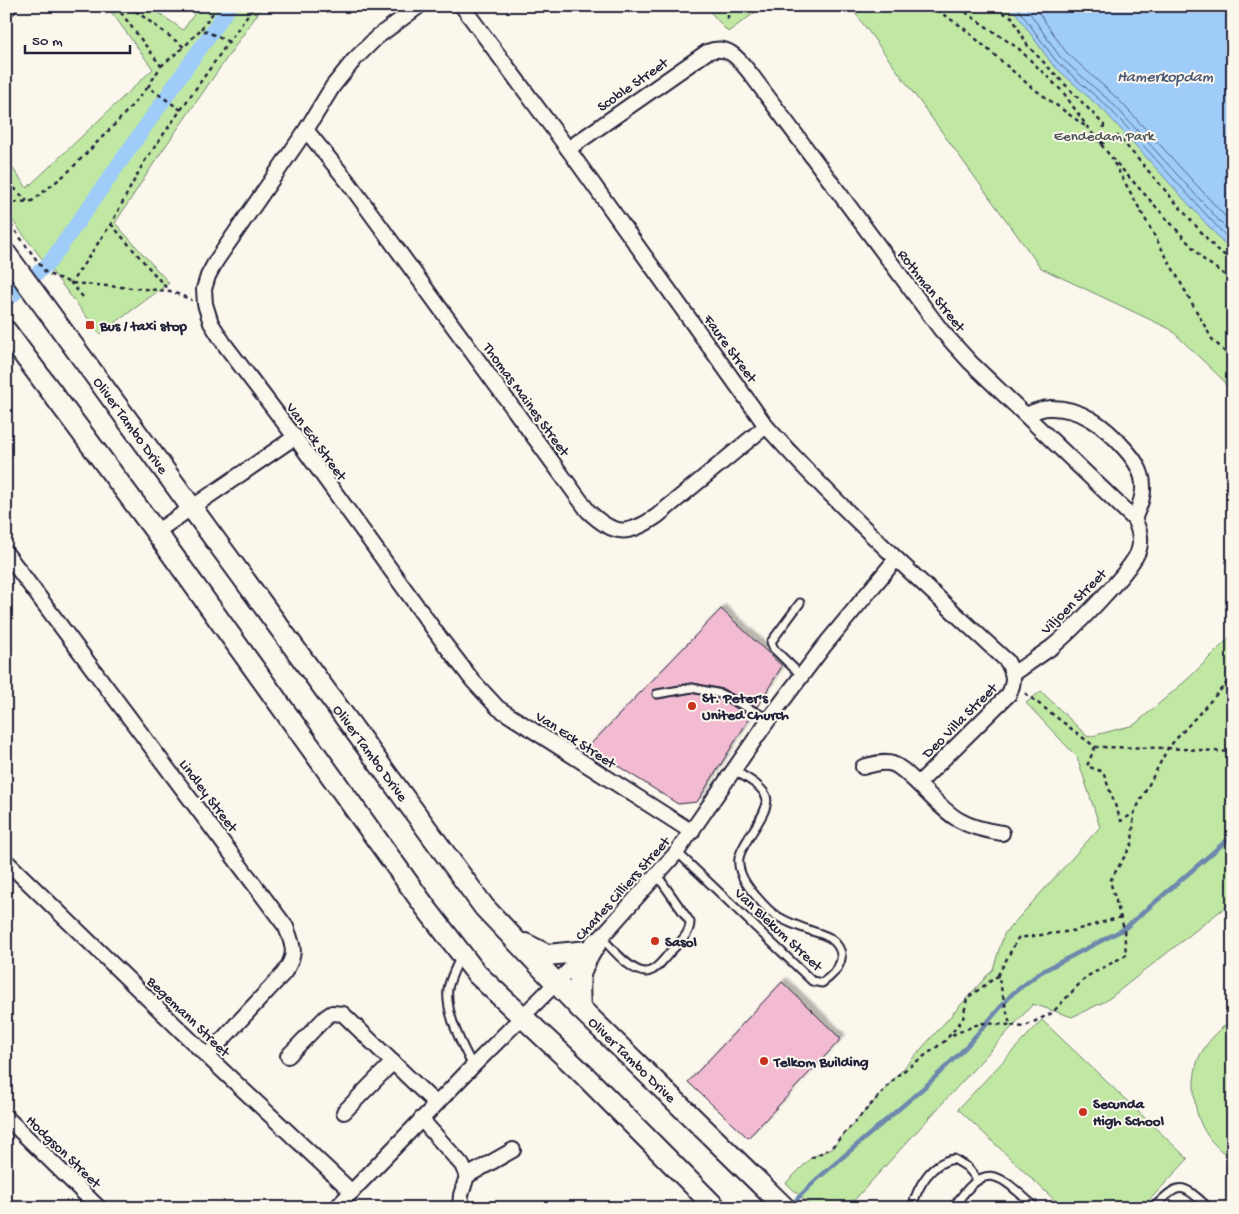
<svg xmlns="http://www.w3.org/2000/svg" width="1239" height="1214" font-family="'Gochi Hand',sans-serif">
<defs>
<filter id="shadow"><feDropShadow dx="4.5" dy="-4.5" stdDeviation="1" flood-color="#0004"/></filter>
</defs>
<rect width="100%" height="100%" fill="#fbf7ec"/>
<filter id="ink" filterUnits="userSpaceOnUse"><feTurbulence type="fractalNoise" baseFrequency=".02" numOctaves="2"/><feDisplacementMap in="SourceGraphic" scale="10" xChannelSelector="R" yChannelSelector="G"/><feConvolveMatrix kernelMatrix="1 2 1 2 8 2 1 2 1" color-interpolation-filters="sRGB"/></filter>
<g filter="url(#ink)">
<g fill="#c0e8a3" stroke="#71856f">
<path d="M107,6h42l34,24 17,-24h63l-105,151 -43,66 54,60 -69,51 -94,-122v-53l21,29 126,-119z"/>
<path d="M705,6h59l-36,26z"/>
<path d="M850,6h383v394l-10,-20 -53,-51 -129,-61z"/>
<path d="M1233,634v267l-127,100 -34,16 -39,-13 -186,204h-34l-27,-25 25,-25 21,-10 161,-179 11,-35 96,-107 -23,-70 -51,-54 15,-12 47,46 46,-12 56,-48z"/>
<path d="M1233,1018v142c-29,-20 -40,-43 -39,-78 1,-10 2,-21 8,-30 7,-13 20,-24 31,-34z"/>
<path d="M1042,1020l146,139 -46,49h-79l-105,-99z"/>
</g>
<path fill="#9fccf9" stroke="#6d88ad" d="M1006,6h227v245l-11,-10 -116,-128 -54,-49 -37,-52z"/>
<g fill="none" stroke-linecap="round" stroke-linejoin="round">
<g stroke="#546687" stroke-width="1">
<path d="M1016,6l40,55 54,48 123,135"/>
<path d="M1025,6l35,51 54,48 119,131"/>
<path d="M1034,6l32,46 53,48 114,125"/>
</g>
<path stroke="#6d88ad" stroke-width="4.5" d="M789,1207l27,-27 112,-96 37,-36 47,-54 29,-22 83,-43 109,-94"/>
<path stroke="#9fccf9" stroke-width="15" d="M6,301l44,-39 180,-256"/>
</g>
<g fill="#f2bbd2" stroke="#22223b" filter="url(#shadow)">
<path d="M721,609l61,57 -25,41 -34,-18 -30,-6 -40,7 -1,5 4,4 36,-6 27,6 32,17 -54,86 -19,2 -90,-57z"/>
<path d="M782,982l59,57 -93,99 -60,-56z"/>
</g>
<g fill="none" stroke-linecap="round" stroke-linejoin="round">
<g stroke="#22223b" stroke-width="11">
<g id="lane">
<path d="M800,603l-29,39 3,7 28,27"/>
<path d="M657,694l35,-6 29,6 48,25"/>
<path d="M677,852l135,129 10,2c17,-12 29,-29 8,-45 -5,-3 -12,-5 -18,-7 -12,-4 -24,-8 -35,-15 -8,-4 -16,-14 -22,-21 -8,-9 -18,-23 -16,-37 3,-17 33,-47 27,-62 -6,-12 -22,-19 -32,-26"/>
<path d="M601,937c10,10 34,41 49,34 9,-3 15,-14 22,-21 8,-8 18,-16 18,-28l-33,-47"/>
<path d="M461,956c-5,11 -11,21 -13,33 -3,23 14,57 25,77"/>
<path d="M912,1208c5,-21 19,-46 42,-49l13,8 10,12"/>
<path d="M953,1208c34,-50 45,-34 83,0"/>
<path d="M1153,1208c28,-27 28,-25 56,0"/>
</g>
</g>
<g stroke="#22223b" stroke-width="18">
<g id="street">
<path d="M419,6l-42,31 -23,23 -21,26 -27,44 -90,131 -8,15 -4,13 1,15 6,19 14,22 70,92 145,201 33,43 25,27 194,124"/>
<path d="M462,6l106,143 198,277c75,84 158,159 241,235 7,13 8,20 2,33l-91,90c-22,-21 -25,-26 -55,-17"/>
<path d="M6,10l4,-4"/>
<path d="M306,130l42,52 240,329c26,25 40,25 69,5l109,-90"/>
<path d="M568,149l139,-97c23,-9 33,9 46,25l188,253 29,32 164,157c5,10 8,19 5,30 -5,20 -69,83 -87,98 -13,9 -26,18 -39,27"/>
<path d="M1026,415c7,-3 15,-7 23,-7 32,-1 56,18 76,41 9,10 18,22 18,37 1,12 -5,23 -9,33"/>
<path d="M156,532l139,-95"/>
<path d="M6,553l280,374c8,20 11,27 -2,46l-77,83"/>
<path d="M918,784c31,30 39,43 84,49"/>
<path d="M6,861l201,195 145,136"/>
<path d="M288,1056l38,-39 6,-4 11,1 93,90"/>
<path d="M344,1112l49,-50"/>
<path d="M6,1117l93,91"/>
<path d="M421,1119l41,46 5,11 -6,19 -1,13"/>
<path d="M467,1176l46,-26"/>
<path d="M336,1208l137,-142 123,-123 81,-91 92,-133 55,-73 72,-87"/>
</g>
</g>
<g stroke="#22223b" stroke-width="24">
<g id="secondary">
<path id="s1" d="M6,254l478,653 96,101 205,200"/>
<path d="M6,331l150,201 270,376 51,66 102,96 137,138"/>
<path d="M525,944l22,11 41,-4"/>
<path d="M580,1008c-2,-32 -2,-38 16,-65"/>
</g>
</g>
<g stroke="#22223b" stroke-width="2.5" stroke-dasharray="4 4" stroke-linecap="butt">
<path d="M116,6l45,60 -13,21 33,23"/>
<path d="M129,6l55,41 17,-18 28,13"/>
<path d="M930,6l31,20 69,60 55,40"/>
<path d="M960,6l8,8 51,35 44,43 25,36 23,29 92,102 30,22"/>
<path d="M988,6l24,11 16,29 76,79 -3,19"/>
<path d="M728,19v-13"/>
<path d="M201,29l17,-23"/>
<path d="M161,66l23,-19"/>
<path d="M1101,144l17,-8 98,113 17,12"/>
<path d="M1114,163l98,176 21,21"/>
<path d="M6,174l8,14 13,13"/>
<path d="M6,203l26,-2 35,-28 52,-53 29,-33"/>
<path d="M6,218l40,55 25,10 99,8 22,9"/>
<path d="M111,224l58,67"/>
<path d="M83,297l-12,-14 40,-59 33,-62 110,-156"/>
<path d="M1233,676l-65,72 65,4"/>
<path d="M1025,693l70,54 73,1 -34,65 -13,8 -18,-49 -16,-6 8,-19"/>
<path d="M1121,917l-49,14 -54,7 -20,37 12,50 13,2 29,-14 34,-36 40,-22 -2,-26 -14,-48 22,-37 2,-31"/>
<path d="M952,1035l29,-12 29,2"/>
<path d="M811,1158l20,-10 67,-73 47,-34 18,-22 4,-21 32,-23"/>
</g>
<use href="#lane" stroke="#fbf7ec" stroke-width="7"/>
<use href="#street" stroke="#fbf7ec" stroke-width="14"/>
<use href="#secondary" stroke="#fbf7ec" stroke-width="20"/>
</g>
</g>
<g fill="#c8321e" stroke="#fbf7ec" stroke-width="2">
<rect x="85" y="320" width="10" height="10" rx="2.5"/>
<circle cx="692" cy="706" r="5"/>
<circle cx="655" cy="941" r="5"/>
<circle cx="764" cy="1061" r="5"/>
<circle cx="1083" cy="1112" r="5"/>
</g>
<g text-anchor="middle" stroke-width="4" stroke-linejoin="round" paint-order="stroke">
<g font-size="15" fill="#22223b" stroke="#fbf7ec">
<text transform="translate(632 84) rotate(-35)" y="5">Scoble Street</text>
<text transform="translate(932 290) rotate(52)" y="5">Rothman Street</text>
<text transform="translate(731 348) rotate(54)" y="5">Faure Street</text>
<text transform="translate(527 399) rotate(54)" y="5">Thomas Maines Street</text>
<text dy="5" stroke="none"><textPath href="#s1" startOffset="212">Oliver Tambo Drive</textPath></text>
<text transform="translate(317 441) rotate(54)" y="5">Van Eck Street</text>
<text transform="translate(1073 601) rotate(-45)" y="5">Viljoen Street</text>
<text transform="translate(959 720) rotate(-45)" y="5">Deo Villa Street</text>
<text transform="translate(576 739) rotate(33)" y="5">Van Eck Street</text>
<text dy="5" stroke="none"><textPath href="#s1" startOffset="618">Oliver Tambo Drive</textPath></text>
<text transform="translate(209 795) rotate(53)" y="5">Lindley Street</text>
<text transform="translate(622 888) rotate(-48)" y="5">Charles Cilliers Street</text>
<text transform="translate(779 929) rotate(43)" y="5">Van Blekum Street</text>
<text transform="translate(189 1016) rotate(44)" y="5">Begemann Street</text>
<text dy="5" stroke="none"><textPath href="#s1" startOffset="1022">Oliver Tambo Drive</textPath></text>
<text transform="translate(64 1151) rotate(44)" y="5">Hodgson Street</text>
</g>
<g font-size="15" fill="#4a5455" stroke="#fbf7ec">
<text x="1104" y="140">Eendedam Park</text>
</g>
<g font-size="15" font-weight="bold" fill="#22223b" stroke="#fbf7ec" text-anchor="start">
<text x="100" y="330">Bus / taxi stop</text>
<text x="702" y="702">St. Peter's<tspan x="702" dy="17">United Church</tspan></text>
<text x="665" y="946">Sasol</text>
<text x="774" y="1066">Telkom Building</text>
<text x="1093" y="1108">Secunda<tspan x="1093" dy="17">High School</tspan></text>
</g>
<g font-size="16" font-style="italic" fill="#485574" stroke="#fbf7ec">
<text x="1165" y="81">Hamerkopdam</text>
</g>
</g>
<rect width="1239" height="1214" fill="none" stroke="#fbf7ec" stroke-width="25"/>
<rect x="12" y="12" width="1214" height="1189" fill="none" stroke="#22223b" stroke-width="2" filter="url(#ink)"/>
<path d="M25 45v8h105v-8" fill="none" stroke="#22223b" stroke-width="2.5"/>
<text x="32" y="45" font-size="15" fill="#22223b" stroke="#fbf7ec" stroke-width="4" paint-order="stroke">50 m</text>
</svg>
